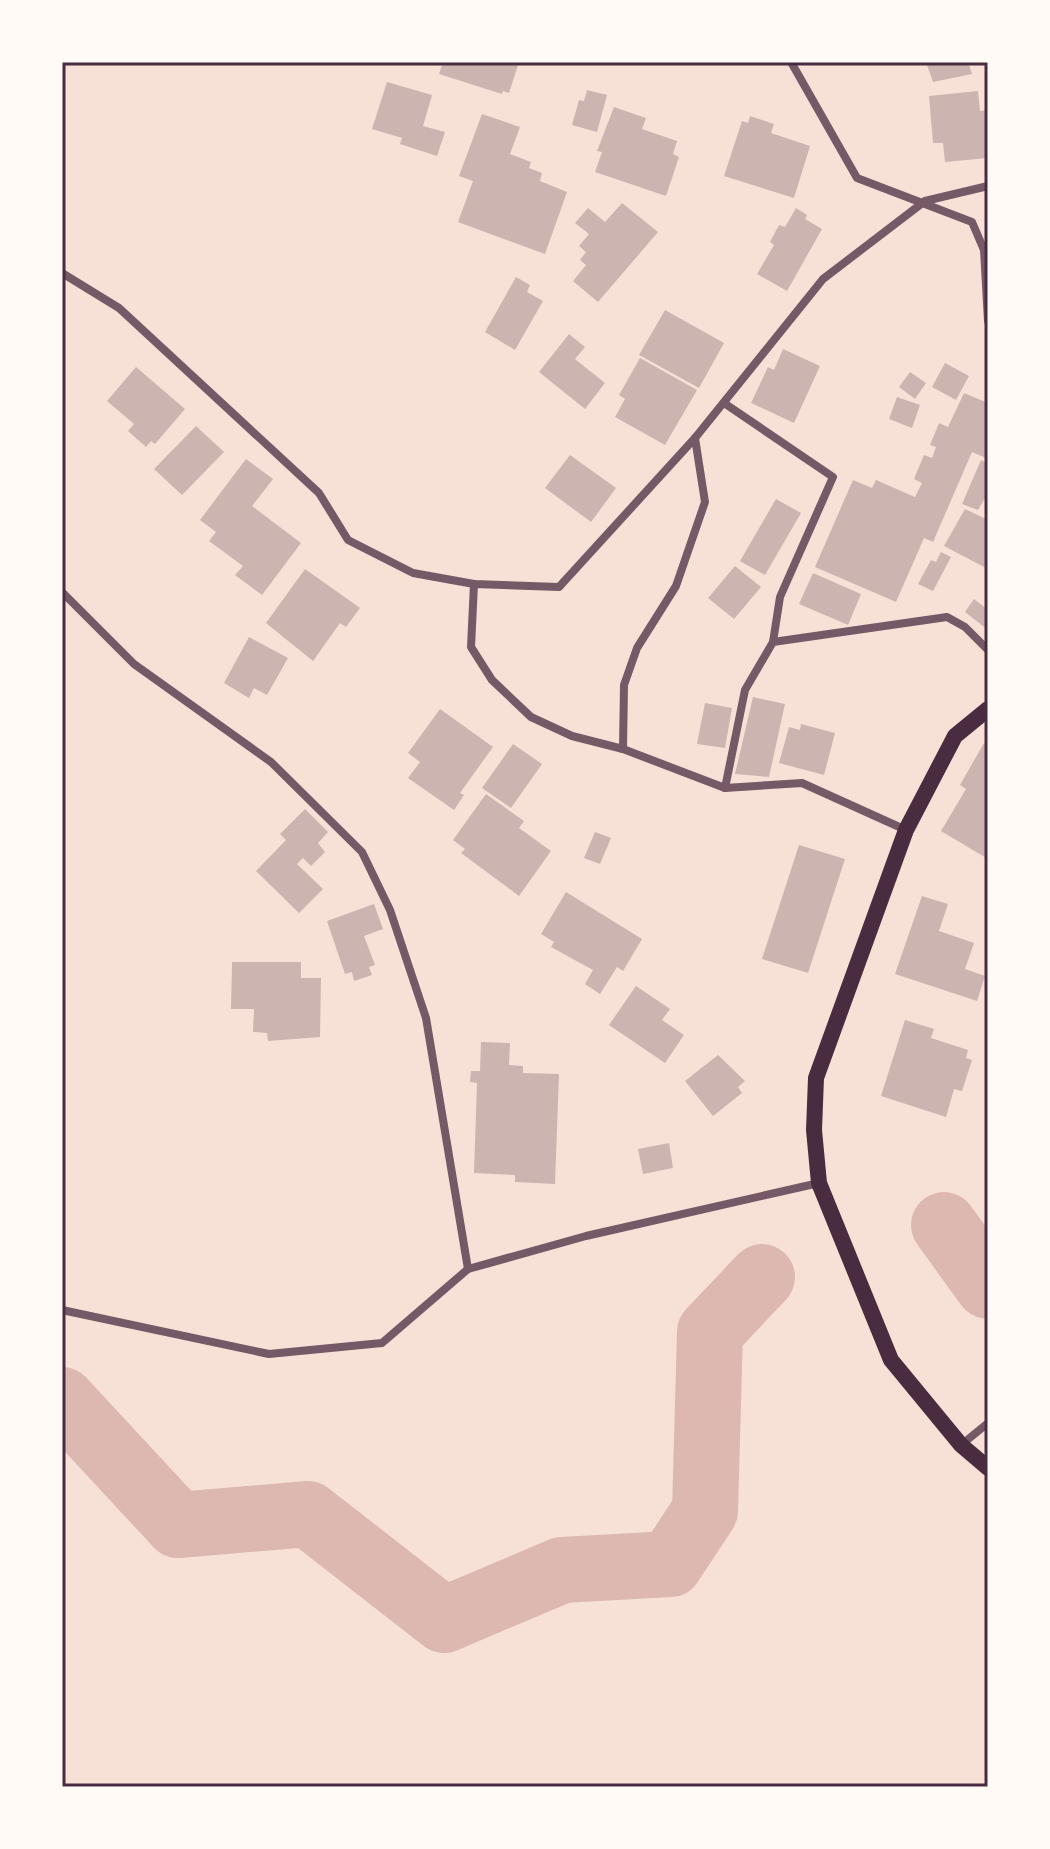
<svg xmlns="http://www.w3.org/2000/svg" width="1050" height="1849" font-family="Inter,sans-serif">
<rect width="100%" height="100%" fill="#f7e1d7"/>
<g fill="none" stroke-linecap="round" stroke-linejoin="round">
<g stroke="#dcb8b0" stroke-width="66">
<path d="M944,1225l44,61"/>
<path d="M62,1400l116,125 130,-11 136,106 118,-50 108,-6 35,-53 5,-179 52,-55"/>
</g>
</g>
<g fill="#ccb4b1">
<path d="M443,62h76l-10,31 -6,-2 -1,3 -63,-20z"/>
<path d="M926,62h42l4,12 -39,8z"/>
<path d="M387,82l45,13 -9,31 22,6 -8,24 -37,-12 2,-6 -30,-9z"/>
<path d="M587,90l20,5 -10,37 -25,-7 7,-25 5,1z"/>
<path d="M978,91l2,20 8,-1v48l-43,4 -2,-19h-10l-4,-47z"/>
<path d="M614,107l32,11 -4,11 35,12 -4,13 6,3 -13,39 -71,-24 7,-20 -5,-1z"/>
<path d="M482,114l38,13 -10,27 21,8 -2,6 13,5 -2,8 27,11 -22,62 -87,-32 15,-41 -14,-5z"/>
<path d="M750,116l24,8 -3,9 39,13 -16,52 -70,-22 18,-55 6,2z"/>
<path d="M622,203l36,29 -60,70 -25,-21 13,-16 -6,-5 6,-8 -7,-6 10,-12 -14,-11 13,-15 17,14z"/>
<path d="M796,208l11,7 -2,4 17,10 -35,62 -30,-17 17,-29 -4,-3 9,-17 6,2z"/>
<path d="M516,277l14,8 -3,7 16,9 -28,49 -30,-18z"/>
<path d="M665,310l59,33 -25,45 -60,-33z"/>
<path d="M569,334l16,13 -10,12 30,24 -20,26 -46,-37z"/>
<path d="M783,349l37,17 -26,57 -43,-20 17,-36 6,3z"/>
<path d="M640,358l57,32 -32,55 -50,-28 10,-18 -6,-4z"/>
<path d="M945,363l24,13 -13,24 -24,-13z"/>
<path d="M136,367l49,42 -30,35 -4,-3 -5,6 -18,-16 6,-7 -27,-23z"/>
<path d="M910,372l16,11 -11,16 -16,-12z"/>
<path d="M964,393l24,10v56l-16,-7 -39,90 -9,-4 -28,64 -81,-35 38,-87 19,8 4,-8 39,17 7,-14 -8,-4 10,-24 8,3 4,-11 -6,-2 9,-22 9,4z"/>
<path d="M897,397l23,8 -8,23 -23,-9z"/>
<path d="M196,426l28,26 -42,43 -28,-26z"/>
<path d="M570,455l46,33 -25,34 -46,-34z"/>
<path d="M246,459l27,20 -21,27 49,37 -39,52 -27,-20 8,-9 -34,-25 7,-9 -16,-12z"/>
<path d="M981,460l7,3v30l-10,17 -16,-6z"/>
<path d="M776,499l25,14 -36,62 -25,-14z"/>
<path d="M965,509l23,11v49l-44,-23z"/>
<path d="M941,552l10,5 -18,34 -15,-7 13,-24 5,2z"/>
<path d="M735,566l26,21 -27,32 -26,-21z"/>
<path d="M305,569l55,39 -14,19 -6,-4 -27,38 -47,-38z"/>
<path d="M813,573l48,21 -13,31 -49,-21z"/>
<path d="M974,599l14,11v20l-23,-18z"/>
<path d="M249,637l39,21 -21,37 -13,-7 -5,10 -25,-15z"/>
<path d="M753,697l32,7 -16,73 -34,-3z"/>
<path d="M705,703l27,5 -7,40 -28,-4z"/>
<path d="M440,709l53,38 -33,46 4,2 -10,15 -46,-32 12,-16 -12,-9z"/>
<path d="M801,724l34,9 -11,42 -45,-12 10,-36 11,3z"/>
<path d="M984,743l4,2v114l-47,-28 25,-42 -6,-4z"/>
<path d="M513,744l29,20 -31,44 -29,-20z"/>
<path d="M486,794l38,27 -5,7 32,23 -32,45 -58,-43 4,-4 -12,-9z"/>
<path d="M305,809l23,23 -10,11 7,9 -14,14 -8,-8 -6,6 26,25 -24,24 -43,-42 30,-31 -6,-6z"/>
<path d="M595,832l16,6 -11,26 -16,-6z"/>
<path d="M799,845l46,14 -37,114 -46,-14z"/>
<path d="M566,892l76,47 -19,32 -6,-4 -17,27 -15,-10 8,-14 -42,-23 3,-5 -13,-8z"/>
<path d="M922,896l26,8 -9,27 35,12 -9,26 20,7 -8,25 -82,-27z"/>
<path d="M374,904l9,25 -19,7 11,29 -6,2 3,8 -18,6 -2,-9 -7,2 -18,-53z"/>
<path d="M232,962h69v16h20l-1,59 -52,4 -1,-8 -14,-1 1,-23h-23z"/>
<path d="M636,986l34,23 -8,11 22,15 -19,28 -56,-38z"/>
<path d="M905,1020l29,9 -3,9 37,12 -2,8 6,2 -10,31 -8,-2 -8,28 -65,-21z"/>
<path d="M481,1042l29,1 -1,22 14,1v7l36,1 -4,110 -40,-2v-7l-41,-2 3,-90 -7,-1 1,-11h9z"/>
<path d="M718,1055l27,26 -7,6 4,6 -29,23 -28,-35z"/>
<path d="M669,1143l4,25 -30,6 -5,-25z"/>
</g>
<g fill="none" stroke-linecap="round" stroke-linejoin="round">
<g stroke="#755966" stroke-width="8">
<path d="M791,62l66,116 115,44 12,28 4,71"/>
<path d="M62,273l57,35 200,185 29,47 65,33 61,11 85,3 136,-149 128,-159 102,-78 63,-15"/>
<path d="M724,403l109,74 -53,120 -7,45"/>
<path d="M474,584l-3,63 21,33 39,37 41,19 51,13 102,39 77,-5 104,47"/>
<path d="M62,592l72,72 137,98 91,90 28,58 36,108 42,251"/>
<path d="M623,749l1,-64 13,-37 39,-62 29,-84 -10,-64"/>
<path d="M725,788l20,-98 28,-48 174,-25 18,10 23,23"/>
<path d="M62,1310l207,44 113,-11 86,-74 118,-33 233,-53"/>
<path d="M961,1445l27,-22"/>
</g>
<path stroke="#4a2c40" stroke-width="16" d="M988,709l-33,27 -49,94 -90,248 -2,52 5,53 72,177 70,85 27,23"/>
</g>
<rect width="1050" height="1849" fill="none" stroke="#fffaf5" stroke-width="128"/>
<rect x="64" y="64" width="922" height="1721" fill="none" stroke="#4a2c40" stroke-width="3"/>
</svg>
